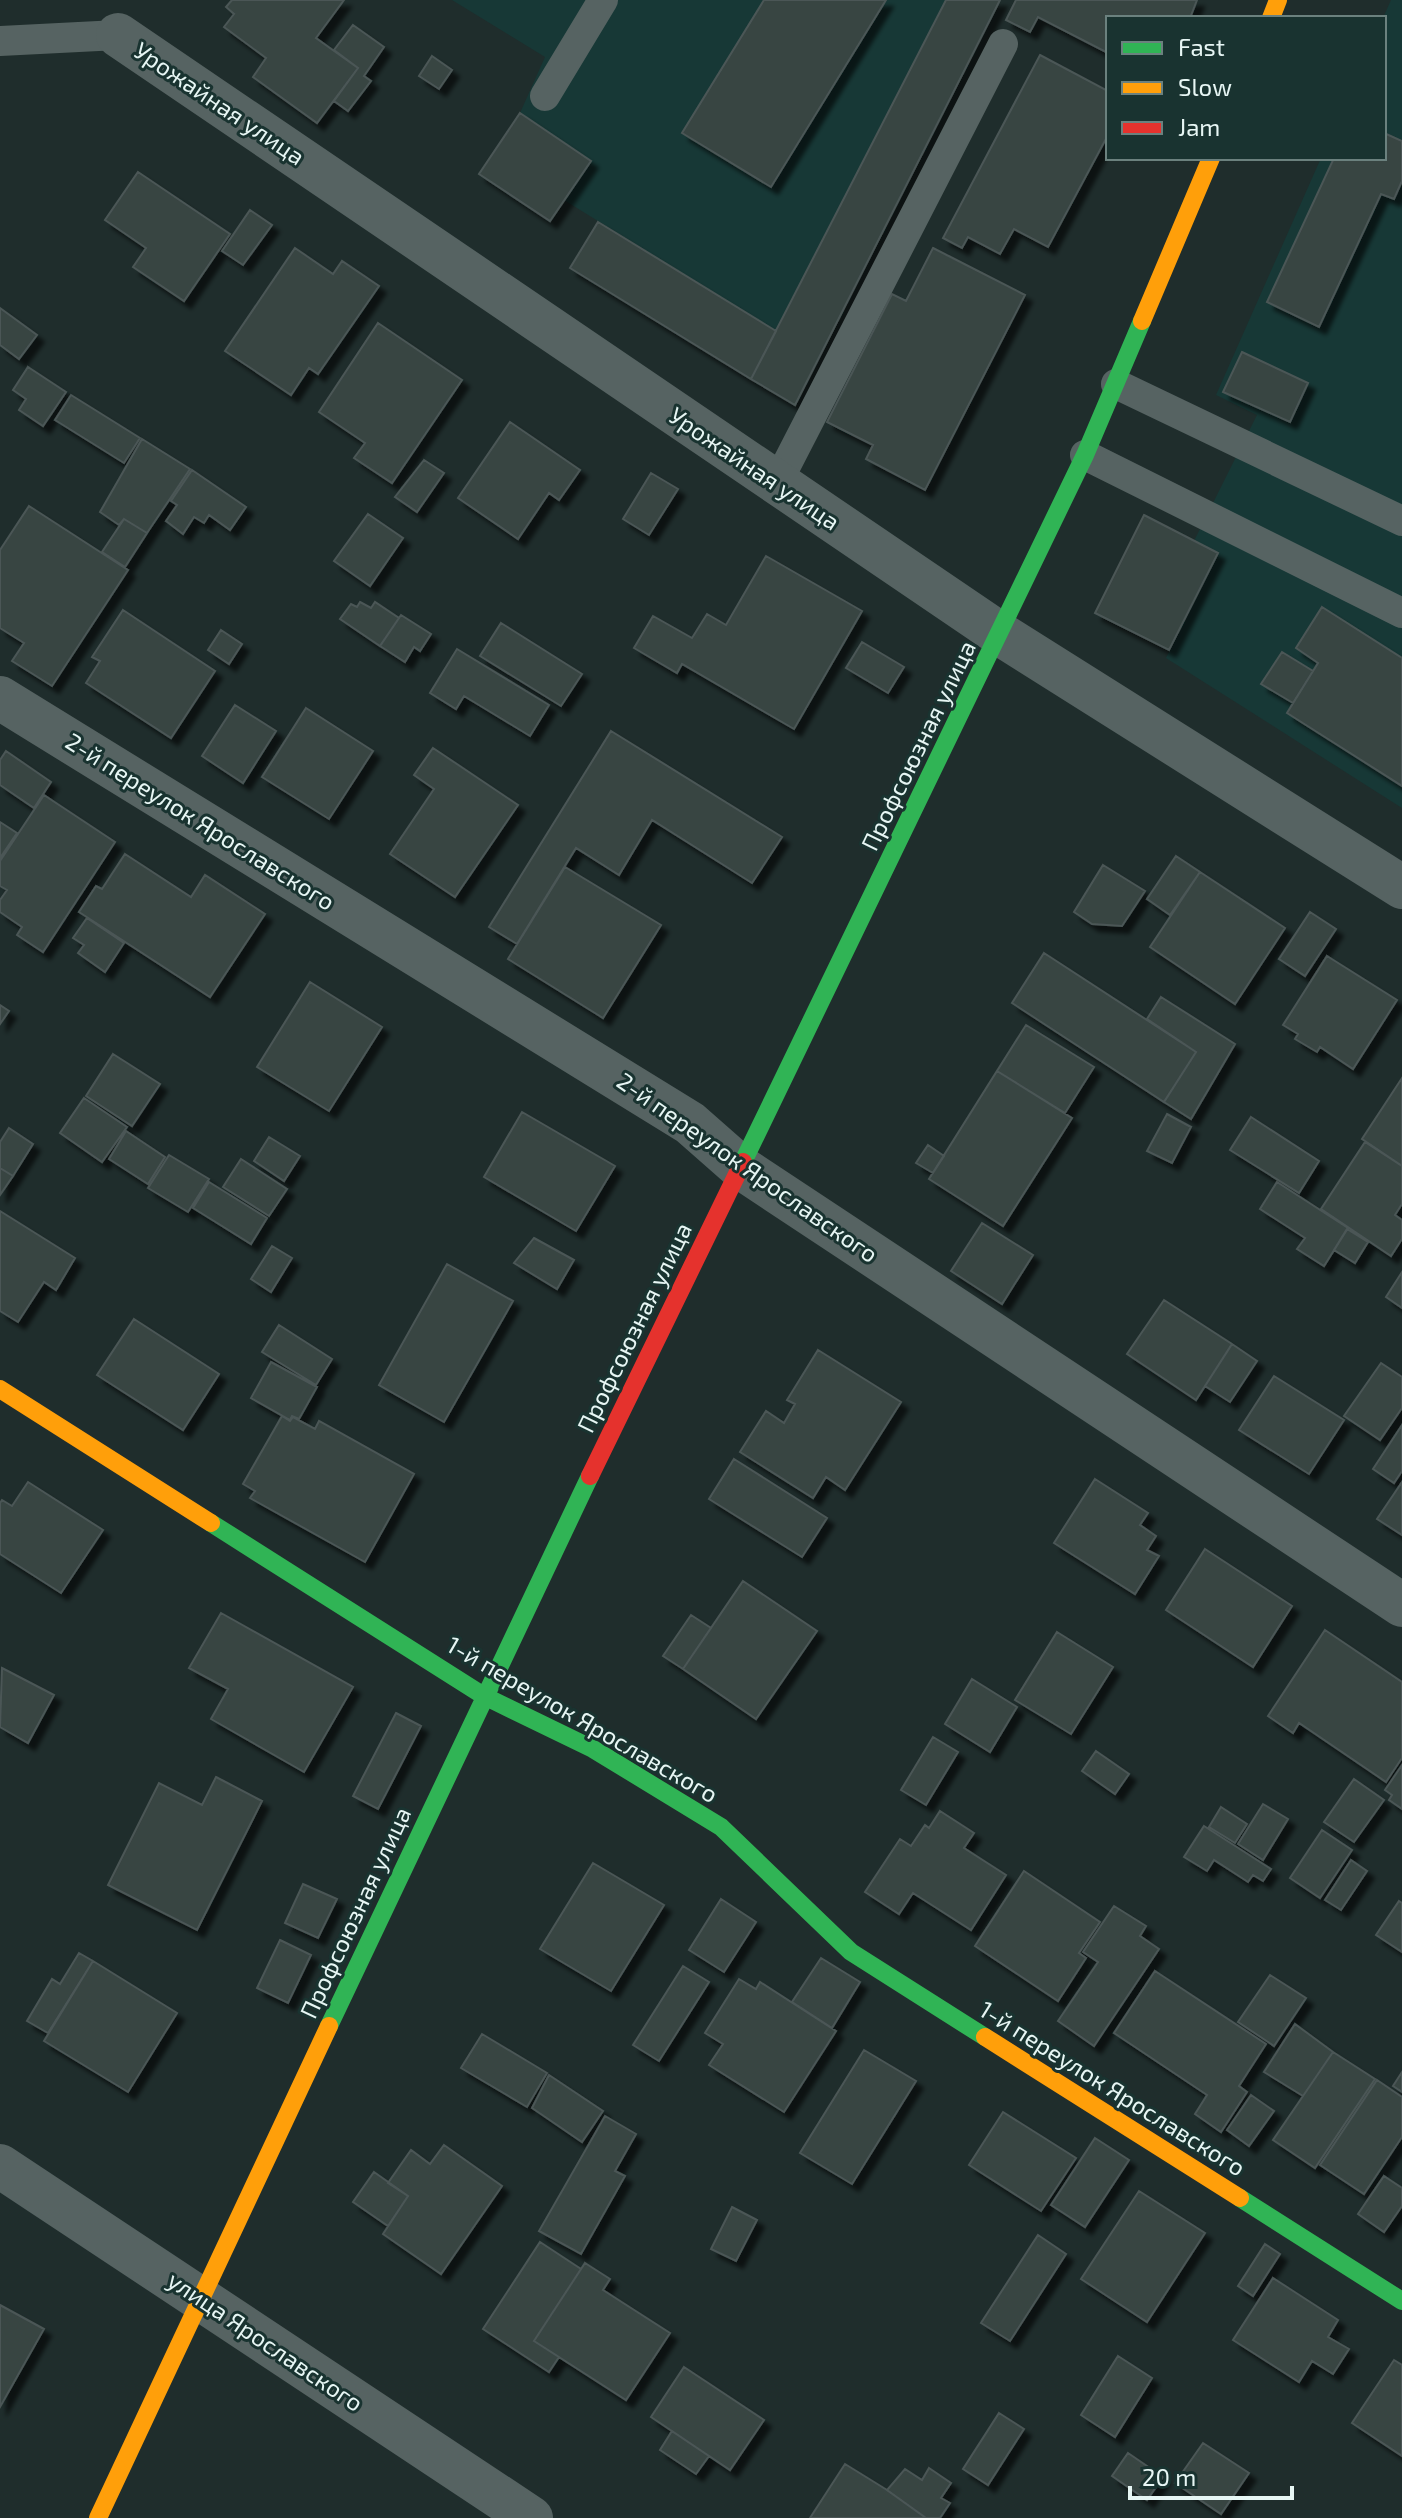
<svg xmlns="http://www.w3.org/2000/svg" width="1402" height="2518" font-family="'Exo 2',sans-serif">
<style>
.built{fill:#173836}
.building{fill:#384443;stroke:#4b5756;stroke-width:2;filter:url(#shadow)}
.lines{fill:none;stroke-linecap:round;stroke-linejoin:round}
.lane{stroke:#566362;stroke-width:30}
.street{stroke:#566362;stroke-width:44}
.fast{stroke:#30b455;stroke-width:18}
.slow{stroke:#ff9f0a;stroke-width:18}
.jam{stroke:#e5322d;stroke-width:18}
.labels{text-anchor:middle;stroke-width:6;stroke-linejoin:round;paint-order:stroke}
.street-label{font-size:24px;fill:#e7f6f4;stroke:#193330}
</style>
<defs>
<filter id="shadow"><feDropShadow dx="7" dy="7" stdDeviation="2" flood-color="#0009"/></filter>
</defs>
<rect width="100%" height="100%" fill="#1f2d2c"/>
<!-- built -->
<path class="built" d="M 452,0 L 946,0 L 776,331 L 564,200 L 590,161 L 520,113 L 545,57 Z
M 1391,0 L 1402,0 L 1402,808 L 1166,658 L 1218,553 L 1194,541 L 1257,415 L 1216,395 L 1321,158 L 1384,158 L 1383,18 Z"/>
<!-- building -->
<path class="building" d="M 232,0 L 344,0 L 316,38 L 358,68 L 317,123 L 253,77 L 266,58 L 224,27 L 234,14 L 226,7 Z
M 764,0 L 886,0 L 771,187 L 682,133 Z
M 946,0 L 1000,0 L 795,405 L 751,379 Z
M 1016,0 L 1015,0 L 1197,0 L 1190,18 L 1108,18 L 1108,53 L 1038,17 L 1030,32 L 1006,20 Z
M 353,25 L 384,47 L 364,76 L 371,81 L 348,111 L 334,101 L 358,68 L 334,50 Z
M 1040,55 L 1108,91 L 1108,135 L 1048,247 L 1014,229 L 1000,254 L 968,237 L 962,248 L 943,238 Z
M 432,56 L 452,70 L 439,89 L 419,76 Z
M 520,113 L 591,161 L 550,221 L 479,174 Z
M 1384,133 L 1402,141 L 1402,181 L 1394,199 L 1381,194 L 1319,327 L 1267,302 L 1334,158 L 1384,158 Z
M 138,172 L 230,234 L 184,301 L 133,267 L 146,248 L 105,220 Z
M 250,210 L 272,225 L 243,265 L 222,251 Z
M 598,222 L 776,331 L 751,379 L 570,268 Z
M 295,248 L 333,274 L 342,261 L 379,286 L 318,374 L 309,368 L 291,395 L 225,351 Z
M 933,248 L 1025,295 L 925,490 L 866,459 L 873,445 L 827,422 L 892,294 L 906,301 Z
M 0,308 L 37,335 L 19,359 L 0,345 Z
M 378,323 L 462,380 L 392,483 L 354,458 L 365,443 L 319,412 Z
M 1242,352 L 1308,383 L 1290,422 L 1223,392 Z
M 28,367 L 66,392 L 43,426 L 19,410 L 26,399 L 13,390 Z
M 71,395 L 140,438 L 124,463 L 55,420 Z
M 510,422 L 580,470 L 559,500 L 549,493 L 518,539 L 458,498 Z
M 142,439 L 190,469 L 147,533 L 124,519 L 119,525 L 100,512 Z
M 424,460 L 444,473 L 417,512 L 395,497 Z
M 192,470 L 246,507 L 230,530 L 209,515 L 204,523 L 194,517 L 183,534 L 166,521 L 177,505 L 171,501 Z
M 651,473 L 678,489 L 649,535 L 623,519 Z
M 29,506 L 128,570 L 52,686 L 12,661 L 24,643 L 0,628 L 0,550 Z
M 368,514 L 403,538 L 370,586 L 334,561 Z
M 1144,515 L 1218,553 L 1169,650 L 1095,613 Z
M 124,519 L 147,533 L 125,567 L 102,552 Z
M 766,556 L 862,611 L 794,729 L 682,664 L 677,673 L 634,648 L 653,616 L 692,638 L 707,614 L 726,625 Z
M 360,602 L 371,608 L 375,602 L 399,618 L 380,646 L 340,619 L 351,604 L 357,607 Z
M 1322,607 L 1402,658 L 1402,786 L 1287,713 L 1318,663 L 1296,648 Z
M 123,610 L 215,671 L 171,738 L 86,683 L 100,661 L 92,657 Z
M 401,615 L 431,634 L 420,651 L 414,647 L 405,662 L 380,646 Z
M 501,623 L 582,674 L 561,706 L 480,656 Z
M 221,630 L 242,644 L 229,664 L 208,650 Z
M 862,642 L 904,667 L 888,693 L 846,668 Z
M 457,649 L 549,705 L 530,736 L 464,696 L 456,709 L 430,693 Z
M 1282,652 L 1313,671 L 1293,703 L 1261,684 Z
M 235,705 L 276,731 L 243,783 L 202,756 Z
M 306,708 L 373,751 L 329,819 L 262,777 Z
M 611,731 L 782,837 L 752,883 L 652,820 L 619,875 L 576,848 L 517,944 L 489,927 Z
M 433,748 L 518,805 L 455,897 L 390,854 L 434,789 L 414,775 Z
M 6,751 L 51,782 L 34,808 L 0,785 L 0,760 Z
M 44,795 L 115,842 L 43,952 L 17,935 L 22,927 L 0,912 L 0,900 L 7,890 L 0,886 L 0,861 Z
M 0,822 L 17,833 L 0,858 Z
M 125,854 L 191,897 L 205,875 L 265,914 L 210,997 L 79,912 L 96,886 L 102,889 Z
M 1176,856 L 1200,872 L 1170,915 L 1147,899 Z
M 1103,865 L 1145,891 L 1122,926 L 1092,924 L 1074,912 Z
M 565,867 L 661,925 L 603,1018 L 508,959 Z
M 1200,872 L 1285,928 L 1235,1004 L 1150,947 Z
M 1310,912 L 1336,929 L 1305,976 L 1279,959 Z
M 87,918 L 124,943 L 105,972 L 78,953 L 84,945 L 73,938 Z
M 1044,953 L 1196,1052 L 1164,1102 L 1012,1003 Z
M 1327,956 L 1397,1000 L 1353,1069 L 1320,1047 L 1317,1052 L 1295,1039 L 1298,1034 L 1283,1025 Z
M 310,982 L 382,1027 L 329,1111 L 257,1067 Z
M 1161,997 L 1235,1044 L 1191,1119 L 1164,1102 L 1196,1052 L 1147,1019 Z
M 0,1005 L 9,1011 L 0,1024 Z
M 1026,1025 L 1094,1067 L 1065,1113 L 997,1071 Z
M 113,1054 L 160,1084 L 132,1126 L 86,1096 Z
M 997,1071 L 1072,1118 L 1003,1226 L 929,1179 Z
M 1402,1078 L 1402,1166 L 1362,1139 Z
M 84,1098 L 127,1127 L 102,1162 L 60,1133 Z
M 522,1112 L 615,1166 L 576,1231 L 484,1177 Z
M 1167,1114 L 1191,1127 L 1172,1163 L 1147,1151 Z
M 1251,1117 L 1319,1161 L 1299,1193 L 1230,1150 Z
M 9,1128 L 33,1144 L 13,1176 L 0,1168 L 0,1142 Z
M 126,1131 L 165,1157 L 148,1184 L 109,1159 Z
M 269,1137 L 300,1156 L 284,1181 L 254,1161 Z
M 1365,1142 L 1402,1166 L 1402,1204 L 1395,1215 L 1402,1220 L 1402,1239 L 1391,1256 L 1321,1209 Z
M 928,1145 L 944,1156 L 933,1173 L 916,1163 Z
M 169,1155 L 209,1179 L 188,1212 L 148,1188 Z
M 241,1159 L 287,1189 L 269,1216 L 223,1187 Z
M 0,1168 L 13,1176 L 0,1195 Z
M 209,1182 L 267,1218 L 251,1244 L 193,1208 Z
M 1277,1182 L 1348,1228 L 1324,1266 L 1297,1249 L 1305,1238 L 1260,1209 Z
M 0,1211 L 75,1258 L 56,1290 L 44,1282 L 18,1322 L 0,1311 Z
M 982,1223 L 1033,1255 L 1002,1304 L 951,1271 Z
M 1347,1229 L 1368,1242 L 1355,1263 L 1334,1250 Z
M 534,1238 L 574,1260 L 557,1289 L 514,1263 Z
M 272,1246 L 292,1258 L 271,1292 L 251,1279 Z
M 447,1264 L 513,1301 L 444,1422 L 379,1385 Z
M 1402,1272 L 1402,1308 L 1386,1297 Z
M 1164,1300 L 1232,1344 L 1196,1400 L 1127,1354 Z
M 134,1319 L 219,1374 L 183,1430 L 97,1375 Z
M 279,1325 L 332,1359 L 316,1385 L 262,1352 Z
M 1232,1344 L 1257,1361 L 1230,1402 L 1205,1386 Z
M 818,1350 L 901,1402 L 845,1490 L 826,1477 L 813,1498 L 740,1452 L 766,1411 L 784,1423 L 795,1404 L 787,1400 Z
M 271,1362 L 317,1387 L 299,1419 L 292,1416 L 290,1420 L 251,1398 Z
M 1381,1363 L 1402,1377 L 1402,1408 L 1380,1440 L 1344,1416 Z
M 1274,1376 L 1344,1420 L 1309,1474 L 1239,1430 Z
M 282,1416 L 290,1421 L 293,1417 L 315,1429 L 319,1421 L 414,1474 L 365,1562 L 250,1498 L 255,1491 L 243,1484 Z
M 1402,1425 L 1402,1471 L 1394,1483 L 1373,1469 Z
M 734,1459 L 827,1518 L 802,1557 L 709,1499 Z
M 1095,1479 L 1148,1513 L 1140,1525 L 1156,1536 L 1147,1550 L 1159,1556 L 1135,1594 L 1054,1543 Z
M 28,1482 L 103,1530 L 61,1593 L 0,1554 L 0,1503 L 2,1500 L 12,1506 Z
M 1402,1482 L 1402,1535 L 1377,1519 Z
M 1205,1549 L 1292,1606 L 1253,1667 L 1166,1610 Z
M 743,1581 L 817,1631 L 756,1719 L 683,1669 Z
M 221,1613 L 353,1687 L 304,1772 L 211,1719 L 228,1689 L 189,1668 Z
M 691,1615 L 711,1628 L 683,1669 L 663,1656 Z
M 1325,1630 L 1402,1682 L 1402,1758 L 1386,1782 L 1299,1723 L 1293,1733 L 1268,1716 Z
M 1057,1632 L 1113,1667 L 1071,1734 L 1015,1700 Z
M 2,1668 L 54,1695 L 28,1743 L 0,1727 Z
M 972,1679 L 1017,1707 L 990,1752 L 945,1724 Z
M 396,1713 L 421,1726 L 378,1809 L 353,1796 Z
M 933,1737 L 958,1752 L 926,1805 L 901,1790 Z
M 1096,1751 L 1129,1774 L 1115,1794 L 1082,1771 Z
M 1402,1765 L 1402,1809 L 1389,1800 L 1392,1795 L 1385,1790 Z
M 216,1777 L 262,1801 L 197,1930 L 108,1885 L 159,1783 L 202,1805 Z
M 1354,1779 L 1384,1800 L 1354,1842 L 1324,1822 Z
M 1263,1804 L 1288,1819 L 1263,1860 L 1238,1844 Z
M 1221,1807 L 1247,1824 L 1235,1843 L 1209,1827 Z
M 940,1811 L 974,1833 L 964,1848 L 1006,1875 L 971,1930 L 913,1893 L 899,1914 L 865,1892 L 900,1839 L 911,1846 L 925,1825 L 929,1828 Z
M 1204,1826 L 1271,1869 L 1263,1881 L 1253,1875 L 1248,1882 L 1214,1860 L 1207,1871 L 1184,1857 Z
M 1322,1830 L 1352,1850 L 1320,1898 L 1290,1878 Z
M 1351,1860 L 1367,1871 L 1341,1910 L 1325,1900 Z
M 593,1863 L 664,1905 L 611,1991 L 540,1949 Z
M 1024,1871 L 1100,1922 L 1079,1953 L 1086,1958 L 1058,2001 L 975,1946 Z
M 303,1884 L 337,1899 L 318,1938 L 285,1923 Z
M 721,1899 L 756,1922 L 724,1972 L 689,1950 Z
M 1399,1901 L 1402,1903 L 1402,1952 L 1376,1935 Z
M 1114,1906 L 1146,1926 L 1140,1936 L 1159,1949 L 1094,2046 L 1058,2021 L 1098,1962 L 1083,1952 Z
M 280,1940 L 311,1955 L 288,2003 L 257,1988 Z
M 79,1953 L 93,1961 L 48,2033 L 27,2021 L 52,1979 L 60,1984 Z
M 821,1958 L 860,1982 L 832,2028 L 792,2002 Z
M 93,1961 L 177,2013 L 128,2092 L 44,2041 Z
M 683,1966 L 709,1982 L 659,2061 L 633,2045 Z
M 1155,1971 L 1266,2044 L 1239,2086 L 1247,2092 L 1221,2132 L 1195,2114 L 1207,2095 L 1114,2033 Z
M 1270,1975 L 1306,1998 L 1274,2046 L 1238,2022 Z
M 739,1979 L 756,1989 L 760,1982 L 836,2031 L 784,2112 L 709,2065 L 723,2044 L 705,2033 Z
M 1295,2024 L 1333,2052 L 1303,2096 L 1264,2072 Z
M 482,2034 L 547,2073 L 527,2107 L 461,2068 Z
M 864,2050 L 916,2081 L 852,2184 L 800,2153 Z
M 1333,2052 L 1375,2079 L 1315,2168 L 1273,2140 Z
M 1402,2072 L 1402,2092 L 1393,2086 Z
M 549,2075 L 603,2111 L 582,2142 L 532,2108 Z
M 1377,2080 L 1402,2097 L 1402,2137 L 1364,2194 L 1320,2165 Z
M 1251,2095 L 1274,2111 L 1249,2146 L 1227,2130 Z
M 1003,2112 L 1076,2158 L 1041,2211 L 969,2165 Z
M 605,2116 L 636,2134 L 615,2171 L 625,2176 L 581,2254 L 539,2231 Z
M 1095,2138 L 1129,2160 L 1085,2227 L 1051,2205 Z
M 444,2145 L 502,2186 L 441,2274 L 383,2234 L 408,2196 L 388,2183 L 411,2150 L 430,2164 Z
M 374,2172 L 408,2196 L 388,2226 L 353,2202 Z
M 1384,2176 L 1402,2188 L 1402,2206 L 1384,2232 L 1358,2214 Z
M 1139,2191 L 1205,2233 L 1147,2322 L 1081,2279 Z
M 732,2207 L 757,2220 L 736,2261 L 711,2249 Z
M 1038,2235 L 1066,2254 L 1010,2341 L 981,2323 Z
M 540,2242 L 581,2269 L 534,2341 L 559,2357 L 549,2372 L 483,2329 Z
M 1265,2244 L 1280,2254 L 1253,2296 L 1238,2286 Z
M 585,2263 L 610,2279 L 603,2290 L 670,2333 L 626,2400 L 534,2341 Z
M 1273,2278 L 1338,2320 L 1328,2337 L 1349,2349 L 1333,2374 L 1312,2361 L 1299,2382 L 1233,2340 Z
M 0,2305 L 44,2329 L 0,2407 Z
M 1118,2356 L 1152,2378 L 1115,2437 L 1081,2415 Z
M 1394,2360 L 1402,2365 L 1402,2456 L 1352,2423 Z
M 684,2367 L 764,2420 L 730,2470 L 651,2417 Z
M 999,2413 L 1024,2429 L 988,2485 L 963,2469 Z
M 672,2431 L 709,2456 L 696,2474 L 660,2450 Z
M 1203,2443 L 1249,2473 L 1221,2514 L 1175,2483 Z
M 1128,2453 L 1163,2477 L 1147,2500 L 1112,2476 Z
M 845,2464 L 887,2490 L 926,2518 L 810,2518 Z
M 929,2468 L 951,2483 L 941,2498 L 950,2503 L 940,2518 L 926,2518 L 887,2490 L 905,2469 L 922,2480 Z"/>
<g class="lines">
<!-- lane -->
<path class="lane" d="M 0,41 L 118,35
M 545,96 L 603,0
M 1116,384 L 1402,521
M 1085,455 L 1402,613
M 776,485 L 1003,44"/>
<!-- street -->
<path class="street" d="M 118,35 L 1000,634 L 1402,887
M 0,698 L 690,1123 L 740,1167 L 1402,1605
M 0,2166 L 531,2518"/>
<!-- fast -->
<path class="fast" d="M 743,1162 L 1085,455 L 1142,321
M 211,1523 L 484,1696 L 593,1749 L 721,1827 L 851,1952 L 985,2037
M 329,2026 L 590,1476
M 1240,2198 L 1402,2301"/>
<!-- slow -->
<path class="slow" d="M 1271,18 L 1278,0
M 1142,321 L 1211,158
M 0,1389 L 211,1523
M 985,2037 L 1240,2198
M 98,2518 L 329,2026"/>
<!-- jam -->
<path class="jam" d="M 590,1476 L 743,1162"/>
</g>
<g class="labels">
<!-- street labels -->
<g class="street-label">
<text transform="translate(219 104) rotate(34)" y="8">Урожайная улица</text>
<text transform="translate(754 469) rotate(34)" y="8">Урожайная улица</text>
<text transform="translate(919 746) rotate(-64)" y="8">Профсоюзная улица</text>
<text transform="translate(200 822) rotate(32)" y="8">2-й переулок Ярославского</text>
<text transform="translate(747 1168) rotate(35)" y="8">2-й переулок Ярославского</text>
<text transform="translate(635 1328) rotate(-64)" y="8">Профсоюзная улица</text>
<text transform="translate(582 1720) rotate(30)" y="8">1-й переулок Ярославского</text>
<text transform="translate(356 1913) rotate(-65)" y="8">Профсоюзная улица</text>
<text transform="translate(1112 2089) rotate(32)" y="8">1-й переулок Ярославского</text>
<text transform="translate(265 2342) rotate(34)" y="8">улица Ярославского</text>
</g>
</g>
<!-- legend -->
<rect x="1106" y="16" width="280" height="144" fill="#193330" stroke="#6b817e" stroke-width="2"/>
<rect x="1122" y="42" width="40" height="12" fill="#30b455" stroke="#6b817e" stroke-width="2"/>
<text x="1178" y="56" font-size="24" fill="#e7f6f4">Fast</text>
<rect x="1122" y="82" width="40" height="12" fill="#ff9f0a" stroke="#6b817e" stroke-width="2"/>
<text x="1178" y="96" font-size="24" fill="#e7f6f4">Slow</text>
<rect x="1122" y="122" width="40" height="12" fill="#e5322d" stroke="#6b817e" stroke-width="2"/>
<text x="1178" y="136" font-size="24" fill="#e7f6f4">Jam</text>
<!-- scale -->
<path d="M1130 2486v12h162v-12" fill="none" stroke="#e7f6f4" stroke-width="4"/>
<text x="1142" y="2486" font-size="24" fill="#e7f6f4" stroke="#193330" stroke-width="6" paint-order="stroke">20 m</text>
</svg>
